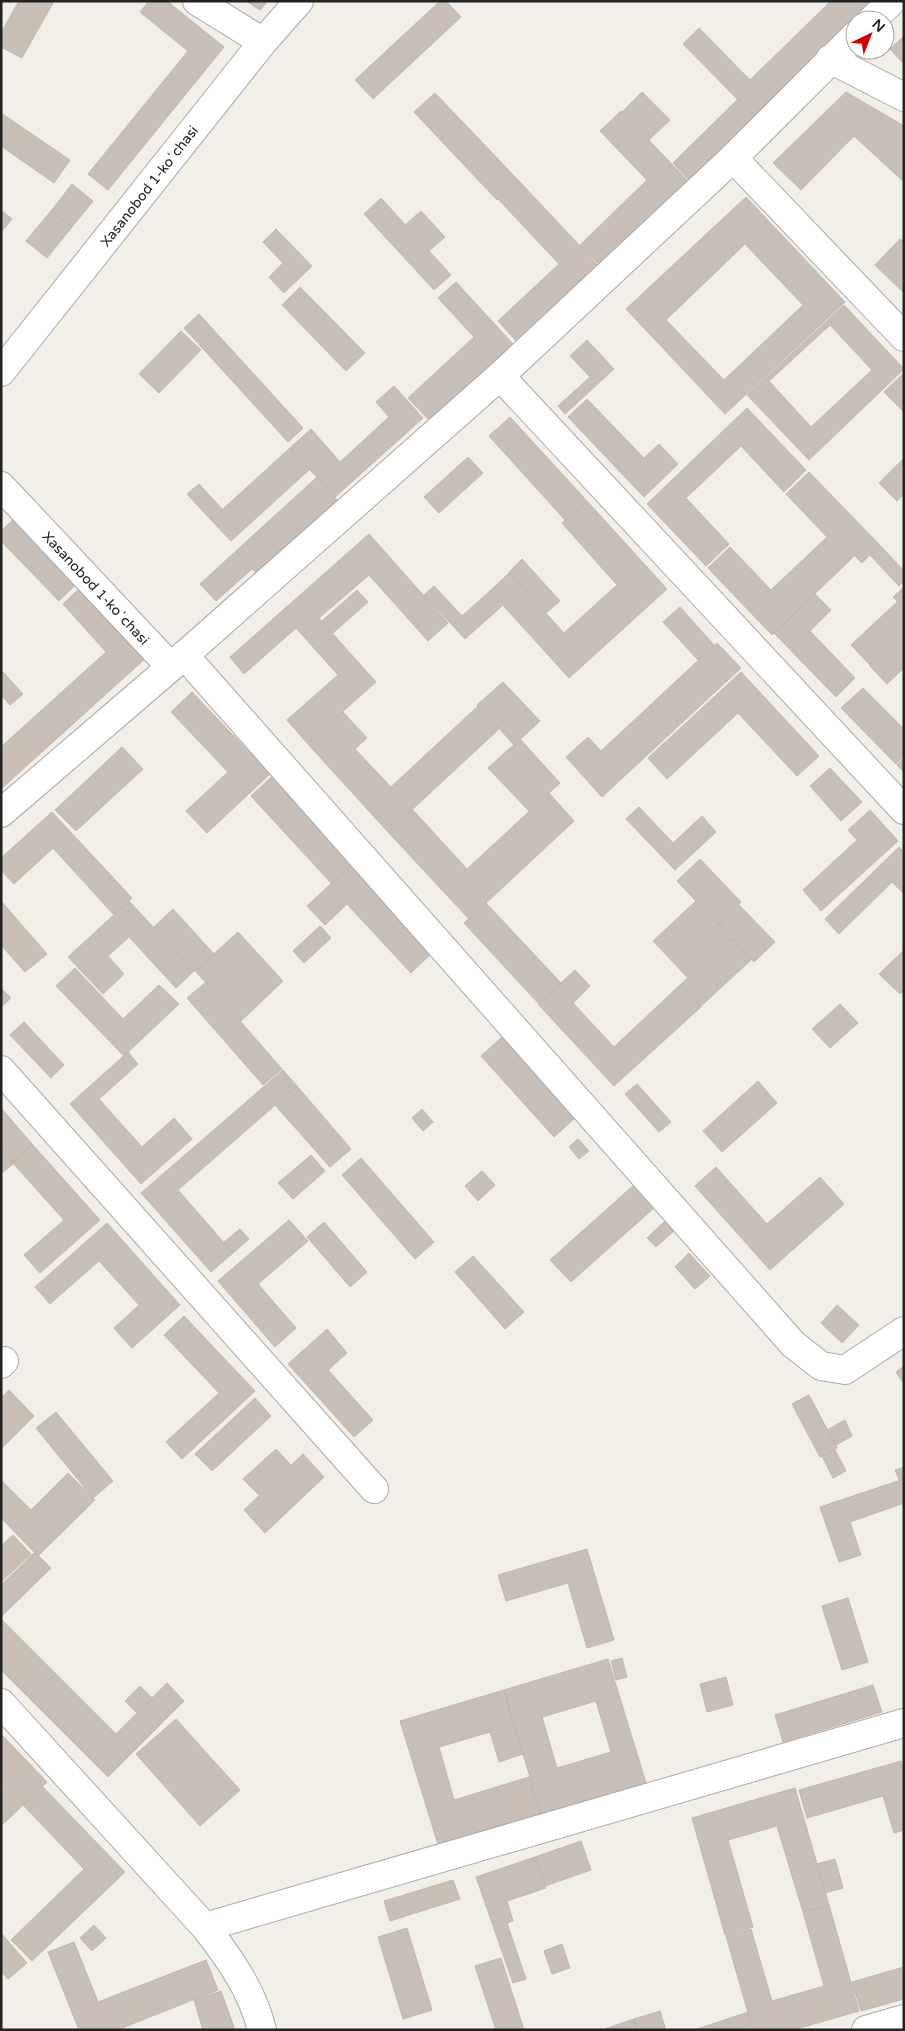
<svg xmlns="http://www.w3.org/2000/svg" width="905" height="2031" font-family="'Varela Round',sans-serif">
<style>
.building{fill:#c7bfb8;stroke:#c4b6ab;fill-rule:evenodd}
.lines{fill:none;stroke-linecap:round;stroke-linejoin:round}
.minor-casing{stroke:#a9a9a9;stroke-width:30}
.minor{stroke:#fff;stroke-width:28}
.labels{text-anchor:middle;stroke-width:5;stroke-linejoin:round;paint-order:stroke}
.street-label{font-size:14px;fill:#222;stroke:#fff}
</style>
<rect width="100%" height="100%" fill="#f2efe9"/>
<!-- building -->
<path class="building" d="M 19,1 L 54,1 L 22,58 L 1,47 L 1,33 Z
M 149,1 L 167,1 L 224,47 L 108,190 L 88,174 L 188,51 L 140,12 Z
M 246,1 L 268,1 L 260,10 Z
M 440,1 L 446,1 L 461,17 L 373,99 L 355,80 Z
M 831,1 L 869,2 L 754,116 L 683,44 L 699,28 L 750,80 Z
M 904,36 L 904,64 L 890,49 Z
M 642,92 L 670,120 L 649,140 L 622,112 Z
M 846,92 L 904,126 L 904,182 L 854,136 L 801,190 L 773,163 Z
M 435,93 L 518,180 L 497,200 L 414,112 Z
M 738,99 L 754,116 L 689,180 L 673,163 Z
M 621,111 L 687,180 L 600,265 L 580,245 L 647,180 L 600,131 Z
M 1,113 L 70,160 L 54,183 L 1,146 Z
M 518,180 L 598,265 L 517,342 L 498,321 L 559,264 L 498,199 Z
M 72,184 L 93,201 L 72,227 L 51,211 Z
M 746,197 L 845,302 L 725,414 L 626,309 ZM 745,244 L 803,305 L 724,380 L 666,320 Z
M 381,198 L 451,275 L 434,290 L 364,214 Z
M 1,210 L 12,219 L 1,232 Z
M 51,211 L 72,227 L 47,258 L 26,241 Z
M 421,211 L 445,237 L 429,251 L 405,225 Z
M 276,229 L 312,266 L 284,293 L 269,277 L 283,263 L 263,242 Z
M 900,239 L 904,242 L 904,293 L 875,265 Z
M 456,282 L 513,344 L 430,421 L 408,398 L 474,337 L 438,298 Z
M 300,287 L 365,353 L 346,371 L 282,305 Z
M 844,305 L 904,369 L 809,460 L 747,395 ZM 830,325 L 872,370 L 811,427 L 769,381 Z
M 199,314 L 303,428 L 288,442 L 184,328 Z
M 181,331 L 201,350 L 159,393 L 139,374 Z
M 587,340 L 614,369 L 565,414 L 558,406 L 590,377 L 570,356 Z
M 904,373 L 904,412 L 884,392 Z
M 394,386 L 423,418 L 335,497 L 290,448 L 311,429 L 340,462 L 389,417 L 376,402 Z
M 587,399 L 644,458 L 659,444 L 678,464 L 644,497 L 568,417 Z
M 747,408 L 806,470 L 784,492 L 741,446 L 686,498 L 729,544 L 706,566 L 647,504 Z
M 510,417 L 587,501 L 565,520 L 489,436 Z
M 290,448 L 310,469 L 231,541 L 211,520 Z
M 468,457 L 483,473 L 439,513 L 424,497 Z
M 904,458 L 904,494 L 897,501 L 879,483 Z
M 809,472 L 873,538 L 772,635 L 708,568 L 730,547 L 771,590 L 827,537 L 786,494 Z
M 317,477 L 338,501 L 257,574 L 236,551 Z
M 199,484 L 222,509 L 211,520 L 187,494 Z
M 587,501 L 667,589 L 569,678 L 490,591 L 509,573 L 564,633 L 617,585 L 562,523 Z
M 17,516 L 80,580 L 59,601 L 1,541 L 1,531 Z
M 369,534 L 448,623 L 428,641 L 369,575 L 319,618 L 299,596 Z
M 873,538 L 904,571 L 904,581 L 899,586 L 870,555 L 862,563 L 855,556 Z
M 236,551 L 252,569 L 216,601 L 200,584 Z
M 522,559 L 560,601 L 546,613 L 509,572 Z
M 82,586 L 147,657 L 1,789 L 1,747 L 106,652 L 63,604 Z
M 434,586 L 462,616 L 490,591 L 502,606 L 465,639 L 424,595 Z
M 904,587 L 904,608 L 893,597 Z
M 357,590 L 368,602 L 333,633 L 322,621 Z
M 815,594 L 831,610 L 810,631 L 855,678 L 836,697 L 774,633 Z
M 299,596 L 376,682 L 307,743 L 287,720 L 338,675 L 296,628 L 244,674 L 230,657 Z
M 897,602 L 904,608 L 904,631 L 869,664 L 851,645 Z
M 680,607 L 714,645 L 698,660 L 663,622 Z
M 904,632 L 904,668 L 887,684 L 869,665 Z
M 717,643 L 741,668 L 602,797 L 566,757 L 588,737 L 601,751 Z
M 3,672 L 23,694 L 10,705 L 1,695 L 1,675 Z
M 741,672 L 819,756 L 797,776 L 738,713 L 667,779 L 648,758 Z
M 503,682 L 523,703 L 498,727 L 477,705 Z
M 863,688 L 904,729 L 904,756 L 896,764 L 841,708 Z
M 192,692 L 270,774 L 207,833 L 186,811 L 228,772 L 171,712 Z
M 523,703 L 540,721 L 514,745 L 498,727 Z
M 478,706 L 499,729 L 388,832 L 307,743 L 343,712 L 367,738 L 355,749 L 391,787 Z
M 520,739 L 560,783 L 529,811 L 488,768 Z
M 122,747 L 143,769 L 76,831 L 55,810 Z
M 904,758 L 904,772 L 897,765 Z
M 830,768 L 862,802 L 841,821 L 810,786 Z
M 271,777 L 352,864 L 331,883 L 251,796 Z
M 549,793 L 574,821 L 469,919 L 388,832 L 412,809 L 467,869 Z
M 639,807 L 673,843 L 702,816 L 716,832 L 675,870 L 626,819 Z
M 870,810 L 898,841 L 821,911 L 803,890 L 857,840 L 848,830 Z
M 52,812 L 132,898 L 114,915 L 53,848 L 14,884 L 1,870 L 1,858 Z
M 899,847 L 904,852 L 904,894 L 892,882 L 839,934 L 825,919 Z
M 700,859 L 741,902 L 718,924 L 677,881 Z
M 352,864 L 433,952 L 411,973 L 347,904 L 325,925 L 307,906 Z
M 1,901 L 47,954 L 25,972 L 1,945 Z
M 129,901 L 194,971 L 176,988 L 129,937 L 108,956 L 124,974 L 103,994 L 68,957 Z
M 696,901 L 731,939 L 688,978 L 653,941 Z
M 486,903 L 561,983 L 539,1004 L 464,923 Z
M 739,905 L 775,942 L 754,962 L 718,924 Z
M 173,909 L 214,954 L 195,971 L 154,927 Z
M 320,926 L 331,938 L 304,963 L 293,951 Z
M 238,932 L 283,981 L 241,1021 L 195,971 Z
M 732,938 L 751,960 L 700,1007 L 680,985 Z
M 904,950 L 904,990 L 900,994 L 879,974 Z
M 75,968 L 123,1019 L 159,985 L 179,1004 L 124,1056 L 56,986 Z
M 575,970 L 590,986 L 573,1003 L 614,1047 L 680,985 L 701,1007 L 614,1086 L 538,1004 Z
M 206,982 L 282,1069 L 263,1085 L 187,998 Z
M 1,988 L 11,998 L 1,1007 Z
M 840,1004 L 858,1023 L 830,1048 L 812,1029 Z
M 24,1022 L 64,1065 L 51,1078 L 10,1035 Z
M 502,1037 L 575,1118 L 554,1137 L 481,1056 Z
M 128,1052 L 138,1064 L 99,1099 L 142,1147 L 174,1118 L 192,1139 L 141,1184 L 70,1104 Z
M 283,1070 L 297,1086 L 178,1190 L 233,1253 L 211,1272 L 141,1193 Z
M 758,1081 L 777,1103 L 722,1152 L 703,1131 Z
M 637,1084 L 671,1122 L 659,1132 L 625,1094 Z
M 297,1086 L 351,1149 L 330,1167 L 275,1105 Z
M 1,1108 L 32,1144 L 12,1162 L 1,1149 Z
M 422,1109 L 433,1122 L 423,1131 L 412,1118 Z
M 578,1139 L 589,1151 L 579,1159 L 569,1147 Z
M 32,1144 L 100,1220 L 40,1273 L 24,1255 L 64,1220 L 12,1162 Z
M 1,1149 L 14,1163 L 1,1174 Z
M 311,1155 L 325,1171 L 293,1199 L 278,1183 Z
M 361,1158 L 434,1242 L 415,1259 L 342,1175 Z
M 716,1167 L 767,1224 L 820,1177 L 844,1204 L 770,1270 L 695,1186 Z
M 482,1171 L 495,1185 L 478,1201 L 465,1186 Z
M 635,1184 L 655,1207 L 571,1282 L 550,1260 Z
M 289,1220 L 308,1241 L 258,1284 L 296,1328 L 275,1347 L 218,1281 Z
M 665,1221 L 674,1231 L 656,1247 L 647,1238 Z
M 324,1222 L 367,1272 L 350,1287 L 307,1237 Z
M 107,1223 L 180,1305 L 132,1348 L 114,1328 L 139,1305 L 99,1261 L 50,1304 L 35,1287 Z
M 240,1229 L 249,1239 L 233,1253 L 224,1242 Z
M 689,1253 L 710,1276 L 695,1289 L 675,1267 Z
M 473,1256 L 524,1312 L 505,1329 L 455,1272 Z
M 837,1305 L 859,1325 L 842,1343 L 821,1323 Z
M 184,1316 L 255,1391 L 182,1459 L 166,1442 L 219,1393 L 164,1335 Z
M 327,1329 L 347,1353 L 328,1370 L 373,1420 L 354,1437 L 288,1364 Z
M 904,1366 L 904,1384 L 896,1372 Z
M 9,1390 L 34,1416 L 1,1449 L 1,1398 Z
M 809,1395 L 837,1448 L 820,1457 L 792,1404 Z
M 255,1398 L 271,1416 L 212,1471 L 195,1454 Z
M 56,1412 L 113,1481 L 93,1498 L 36,1428 Z
M 845,1420 L 852,1436 L 836,1445 L 827,1430 Z
M 276,1449 L 291,1465 L 259,1495 L 243,1479 Z
M 835,1450 L 846,1471 L 833,1478 L 822,1456 Z
M 303,1454 L 324,1477 L 265,1533 L 244,1510 Z
M 904,1467 L 904,1479 L 899,1480 L 895,1470 Z
M 68,1473 L 95,1500 L 38,1556 L 1,1518 L 1,1480 L 31,1510 Z
M 904,1479 L 904,1503 L 850,1522 L 861,1555 L 839,1562 L 820,1507 Z
M 13,1535 L 31,1554 L 1,1582 L 1,1546 Z
M 587,1549 L 614,1640 L 587,1648 L 568,1583 L 506,1601 L 498,1575 Z
M 35,1552 L 51,1568 L 1,1617 L 1,1585 Z
M 848,1598 L 868,1662 L 842,1670 L 822,1606 Z
M 1,1619 L 56,1674 L 30,1699 L 1,1670 Z
M 622,1658 L 627,1677 L 616,1680 L 611,1661 Z
M 608,1659 L 646,1783 L 541,1814 L 504,1690 ZM 596,1701 L 611,1752 L 557,1768 L 542,1717 Z
M 56,1674 L 116,1734 L 167,1683 L 184,1701 L 108,1777 L 30,1699 Z
M 726,1677 L 733,1705 L 707,1712 L 700,1684 Z
M 873,1685 L 882,1712 L 783,1742 L 775,1715 Z
M 140,1686 L 152,1698 L 137,1713 L 125,1701 Z
M 504,1690 L 523,1754 L 499,1762 L 490,1732 L 439,1747 L 454,1800 L 529,1777 L 542,1820 L 440,1851 L 400,1721 Z
M 176,1719 L 240,1790 L 200,1826 L 136,1754 Z
M 1,1734 L 47,1782 L 1,1826 L 1,1790 L 4,1787 L 1,1784 Z
M 901,1761 L 904,1770 L 904,1830 L 894,1833 L 883,1796 L 807,1818 L 799,1790 Z
M 42,1786 L 125,1872 L 32,1961 L 11,1940 L 84,1869 L 23,1805 Z
M 795,1788 L 829,1905 L 803,1912 L 777,1826 L 728,1840 L 753,1927 L 725,1935 L 692,1818 Z
M 581,1841 L 591,1870 L 545,1886 L 535,1857 Z
M 535,1857 L 546,1888 L 507,1901 L 513,1921 L 507,1923 L 526,1979 L 513,1983 L 476,1877 Z
M 835,1859 L 843,1888 L 825,1893 L 817,1864 Z
M 453,1880 L 460,1899 L 390,1921 L 384,1901 Z
M 829,1905 L 859,2011 L 793,2030 L 753,2030 L 726,1936 L 751,1929 L 772,2001 L 824,1986 L 803,1912 Z
M 94,1925 L 106,1938 L 92,1951 L 80,1938 Z
M 407,1928 L 432,2010 L 403,2019 L 378,1937 Z
M 1,1933 L 27,1963 L 8,1979 L 1,1971 Z
M 74,1942 L 98,2002 L 206,1960 L 218,1990 L 117,2030 L 79,2030 L 48,1952 Z
M 562,1944 L 570,1968 L 552,1974 L 544,1951 Z
M 501,1958 L 524,2030 L 496,2030 L 475,1966 Z
M 904,1967 L 904,1999 L 861,2011 L 852,1982 Z
M 221,1991 L 235,2030 L 203,2030 L 194,2000 Z
M 660,2011 L 666,2030 L 638,2030 L 634,2019 Z
M 748,2012 L 753,2030 L 694,2030 Z
M 634,2019 L 638,2030 L 606,2030 L 605,2029 Z"/>
<g class="lines">
<defs>
<path id="minor" d="M 197,1 L 263,42
M 872,20 L 892,1
M 830,59 L 904,97
M 733,158 L 904,337
M 1,372 L 263,42 L 299,1
M 500,376 L 904,810
M 1,486 L 171,667
M 184,655 L 793,1344 L 821,1366 L 845,1370 L 904,1331
M 1,813 L 171,667 L 500,376 L 733,158 L 855,36
M 1,1070 L 374,1489
M 1,1364 L 4,1361
M 1,1703 L 205,1927 C 230,1959 252,1990 262,2030
M 205,1927 L 904,1723
M 866,2030 L 904,2019"/>
</defs>
<!-- minor casing -->
<use href="#minor" class="minor-casing"/>
<!-- minor -->
<use href="#minor" class="minor"/>
</g>
<g class="labels">
<!-- street labels -->
<g class="street-label">
<text transform="translate(149 186) rotate(-52)" y="5">Xasanobod 1-koʻchasi</text>
<text transform="translate(96 588) rotate(47)" y="5">Xasanobod 1-koʻchasi</text>
</g>
</g>
<!-- border -->
<rect width="905" height="2031" fill="none" stroke="#222222" stroke-width="5"/>
<!-- north arrow -->
<g transform="translate(870 35) rotate(43)"><circle r="24" fill="#ffffff" stroke="#a7a7a7"/>
<path d="M0-4L9 19L0 12L-9 19Z" fill="#d40000"/>
<text y="-8" font-size="14" font-weight="bold" text-anchor="middle" fill="#222222">N</text>
</g>
</svg>
